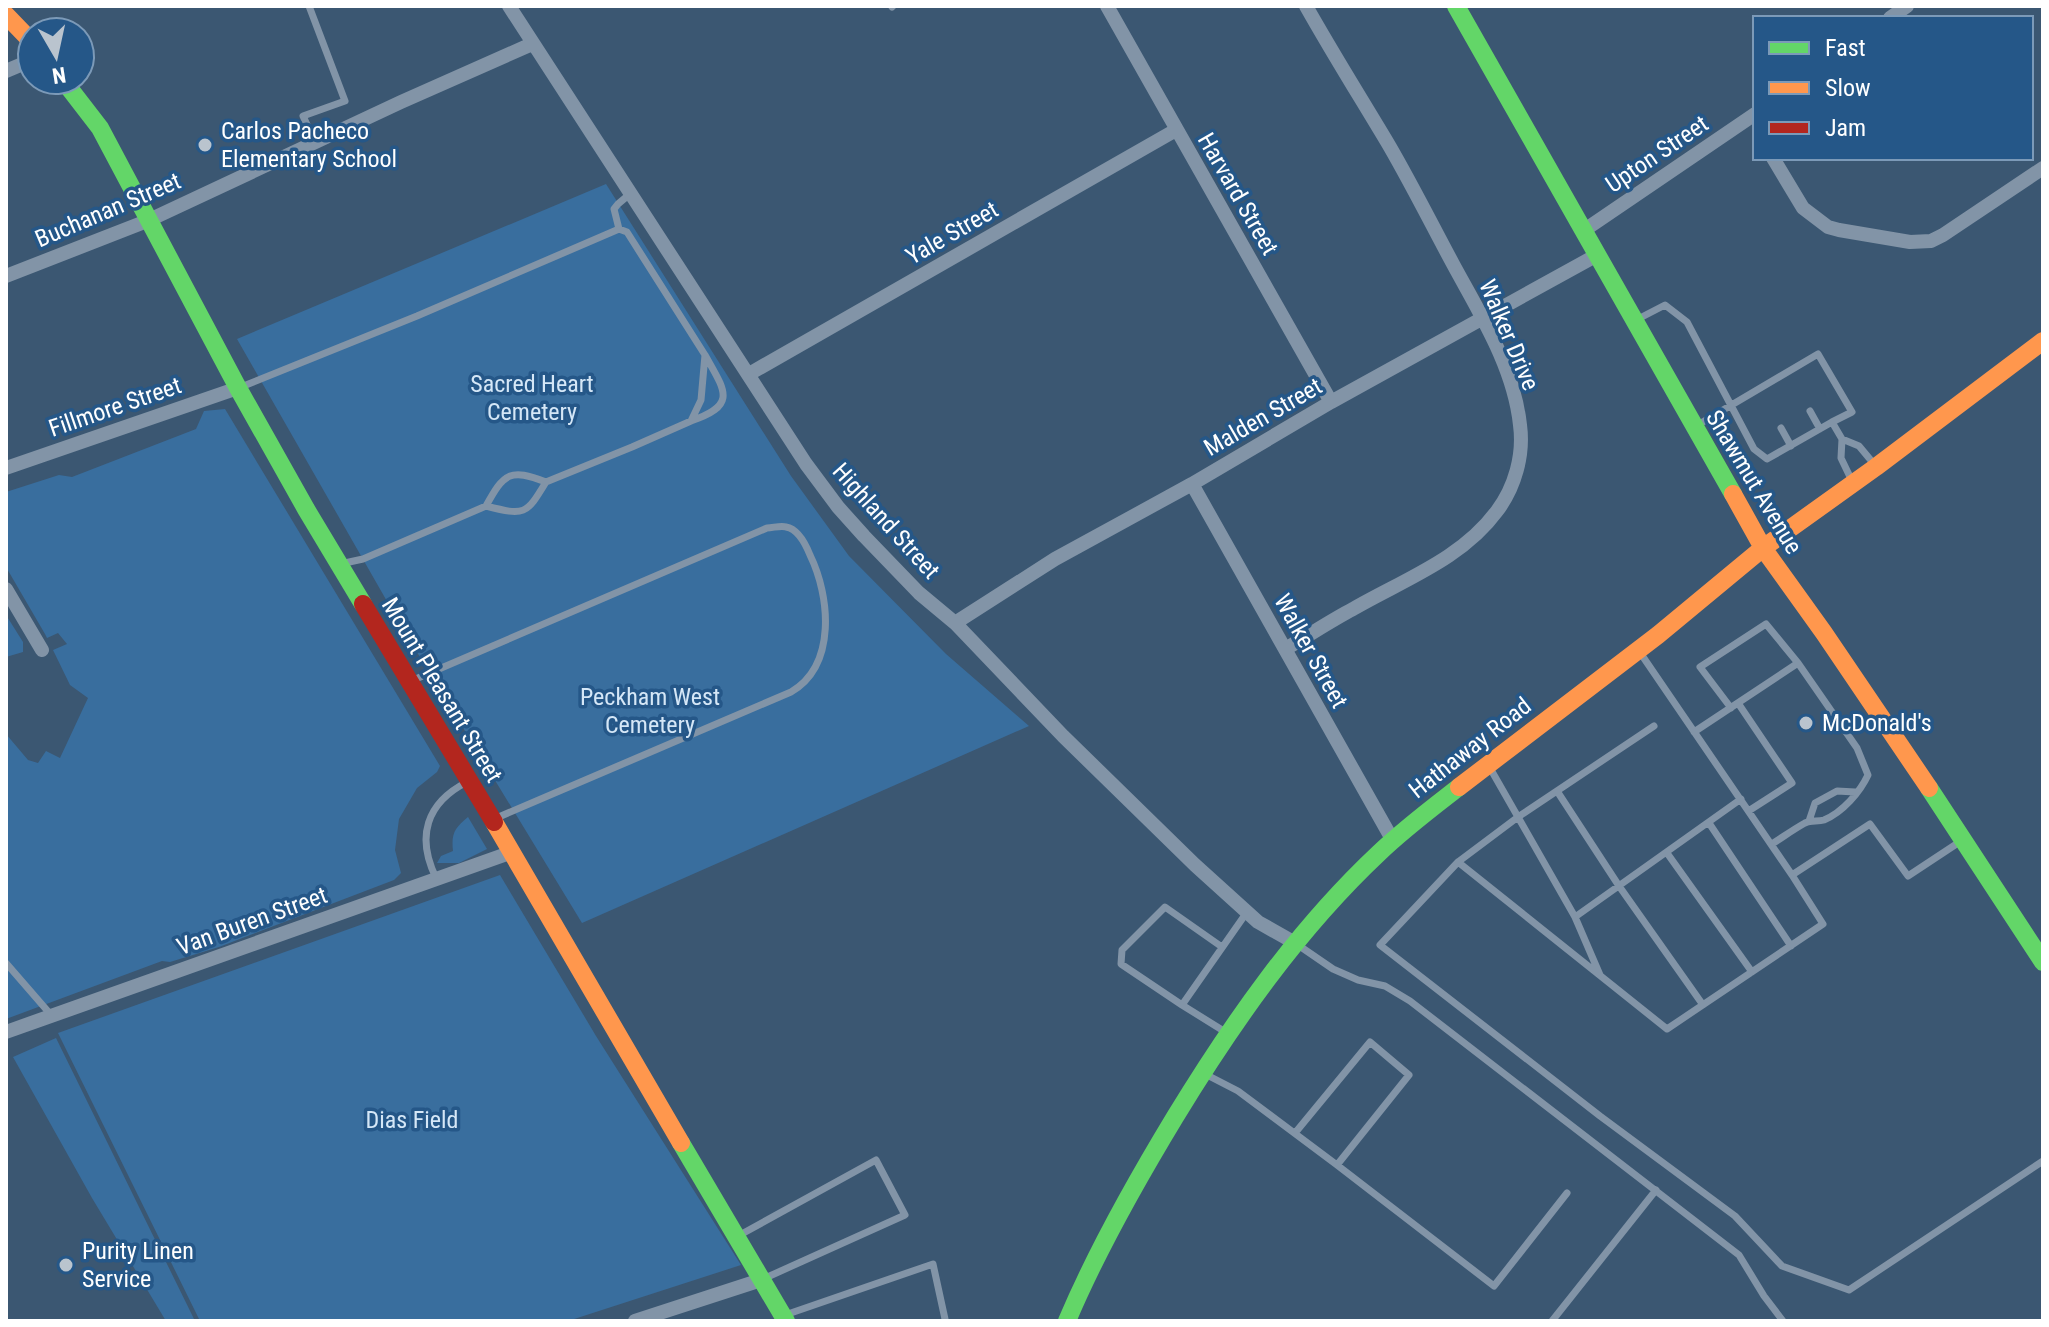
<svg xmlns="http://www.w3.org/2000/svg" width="2049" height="1327" font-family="'Roboto Condensed',sans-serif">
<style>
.green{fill:#396e9e}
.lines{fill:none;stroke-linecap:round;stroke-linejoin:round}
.lane{stroke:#8294a7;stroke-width:7}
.street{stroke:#8294a7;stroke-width:14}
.fast{stroke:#63d668;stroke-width:18}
.slow{stroke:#ff974d;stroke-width:18}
.jam{stroke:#b3261e;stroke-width:18}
.poi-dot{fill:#bac4ce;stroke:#255788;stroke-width:3}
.labels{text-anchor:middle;stroke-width:7;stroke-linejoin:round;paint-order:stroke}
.poi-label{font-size:24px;fill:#fff;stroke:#255788;text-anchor:start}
.street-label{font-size:24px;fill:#fff;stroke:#255788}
.park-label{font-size:24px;fill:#d5e7f7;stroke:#255788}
</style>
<rect width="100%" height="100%" fill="#3b5772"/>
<!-- green -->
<path class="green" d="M 606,184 L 791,476 L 849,556 L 946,654 L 1029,726 L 582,923 L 404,631 L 237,339 Z
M 225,409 L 440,766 L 437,772 L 417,788 L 399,819 L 395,850 L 401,873 L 394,880 L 219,947 L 170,962 L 162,961 L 6,1019 L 6,734 L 28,760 L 38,763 L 46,751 L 60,758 L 88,698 L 70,685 L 53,650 L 67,644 L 58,633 L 47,638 L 45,634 L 6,567 L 6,492 L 59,475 L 72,477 L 196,429 L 204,411 Z
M 6,615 L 23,642 L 23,652 L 6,657 Z
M 468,817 L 487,849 L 459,863 L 437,863 L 441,856 L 453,851 C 451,833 455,828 468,817 Z
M 500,875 L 596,1036 L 741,1265 L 568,1321 L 200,1321 L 58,1033 Z
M 56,1038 L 195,1321 L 166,1321 L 92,1198 L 13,1057 Z"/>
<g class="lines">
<!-- lane -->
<path class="lane" d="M 309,6 L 345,101 L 303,116 L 315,142
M 892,7 L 893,6
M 631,193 L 618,204 L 614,209 L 619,229 L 627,232 L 705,355 L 701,400 L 691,421 C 738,405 725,391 705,355
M 1636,320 L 1665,305 L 1687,322 L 1754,449 L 1767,459 L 1832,422 L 1842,439 L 1841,458 L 1852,481
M 241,387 L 417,316 L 619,229
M 1810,411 L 1820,429
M 1696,426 L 1818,354 L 1852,412 L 1832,422
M 1781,428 L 1791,446
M 1842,439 L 1859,446 L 1874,464
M 546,482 C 526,515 525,516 486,506 C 504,473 510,468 546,482 L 632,447 L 691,421
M 340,564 L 363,559 L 486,506
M 1639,651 L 1792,875 L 1870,824 L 1908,876 L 1961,841
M 411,681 L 767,528 C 773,528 781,525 786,527 C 798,529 806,545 810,555 C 830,596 837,665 791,692 L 494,819
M 1738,703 L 1792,783 L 1750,810
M 1694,732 L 1798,663 L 1766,624 L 1700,667 L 1731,708
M 1490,768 L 1518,817 L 1458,862 L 1667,1029 L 1823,924 L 1792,875
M 1557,791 L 1619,886 L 1703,1005
M 1809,821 L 1815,803 L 1837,791 L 1855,792
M 1709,823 L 1791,946
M 1772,844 C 1783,837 1794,829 1805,823 C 1811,820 1818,822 1824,820 C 1843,812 1860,792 1868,775 L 1857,748 L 1798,663
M 1667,853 L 1752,972
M 1458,862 L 1380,945 L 1600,1116 L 1735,1216 L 1782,1266 L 1849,1290 L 2043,1161
M 436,878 C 416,837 426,803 467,782
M 1575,917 L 1741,799
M 1298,945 L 1333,969 L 1358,980 L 1385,986 L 1410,1001 L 1739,1255 L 1764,1296 L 1783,1321
M 6,963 L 52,1016
M 1600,975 L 1575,917 L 1518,817 L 1654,726
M 1182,1005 L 1121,964 L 1122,950 L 1165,907 L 1222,947
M 1227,1033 L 1182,1005 L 1247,912
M 1205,1074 L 1238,1091 L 1337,1165 L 1409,1075 L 1370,1042 L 1295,1133
M 1337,1165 L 1494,1286 L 1567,1193
M 738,1236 L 876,1160 L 905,1215 L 763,1279
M 785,1315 L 933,1264 L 945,1319 L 944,1321
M 1552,1321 L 1656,1190"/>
<!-- street -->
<path class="street" d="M 509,6 L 806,464 L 838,507 L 864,536 L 919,593 L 955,623 L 1063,736 L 1195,865 L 1258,922 L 1297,944
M 1107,6 L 1331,402
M 1890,18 L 1907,6
M 6,71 L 32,60
M 1773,158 L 1803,208 L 1828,227 L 1839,230 L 1910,242 L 1931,241 L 1943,235 L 2043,168
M 1583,231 L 1755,114
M 6,276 L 147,221 L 401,102 L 532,44
M 749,374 L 1176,130
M 6,468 L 238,388
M 1192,484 L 1392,839
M 6,589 L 42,650
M 955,623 L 1055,559 L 1192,484 L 1331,402 L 1597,255
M 1285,649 C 1308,636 1330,621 1353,609 C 1403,580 1462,559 1497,511 C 1515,487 1524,455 1520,425 C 1514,367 1480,314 1453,264 C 1432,225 1412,185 1390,147 C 1362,100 1333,54 1306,6
M 6,1032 L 512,852
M 635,1321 L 761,1280"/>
<!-- fast -->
<path class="fast" d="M 1456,6 L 1733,494
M 63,80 L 100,128 L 238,388 L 306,509 L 363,604
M 1929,788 L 2043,962
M 681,1143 L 786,1321
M 1067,1321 C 1097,1250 1135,1183 1175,1117 C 1233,1022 1298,929 1379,853 C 1404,829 1432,808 1459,787"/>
<!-- slow -->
<path class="slow" d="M 6,15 L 32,42
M 1733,494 L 1763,548 L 1824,633 L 1929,788
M 1459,787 L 1658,635 L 1763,548 L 1876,467 L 2043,341
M 494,822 L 681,1143"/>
<!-- jam -->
<path class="jam" d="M 363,604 L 494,822"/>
</g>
<!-- markers -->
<g class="poi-dot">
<circle cx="205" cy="145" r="8"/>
<circle cx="1806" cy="723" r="8"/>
<circle cx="66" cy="1265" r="8"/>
</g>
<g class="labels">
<!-- poi labels -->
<g class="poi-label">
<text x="221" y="139">Carlos Pacheco<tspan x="221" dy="28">Elementary School</tspan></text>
<text x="1822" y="731">McDonald's</text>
<text x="82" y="1259">Purity Linen<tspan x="82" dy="28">Service</tspan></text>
</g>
<!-- street labels -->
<g class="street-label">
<text transform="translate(1657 154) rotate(-34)" y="8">Upton Street</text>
<text transform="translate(1238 194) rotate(60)" y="8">Harvard Street</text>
<text transform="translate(108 210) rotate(-23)" y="8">Buchanan Street</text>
<text transform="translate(952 233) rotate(-30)" y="8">Yale Street</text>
<text transform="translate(1509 335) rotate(67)" y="8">Walker Drive</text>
<text transform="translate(115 407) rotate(-19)" y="8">Fillmore Street</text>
<text transform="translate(1263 417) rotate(-30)" y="8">Malden Street</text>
<text transform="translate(1754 482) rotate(59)" y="8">Shawmut Avenue</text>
<text transform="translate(886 521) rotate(48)" y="8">Highland Street</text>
<text transform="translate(1311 651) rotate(61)" y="8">Walker Street</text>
<text transform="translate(442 690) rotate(59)" y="8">Mount Pleasant Street</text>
<text transform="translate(1470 748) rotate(-38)" y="8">Hathaway Road</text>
<text transform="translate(252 921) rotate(-20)" y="8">Van Buren Street</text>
</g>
<!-- park labels -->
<g class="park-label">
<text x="532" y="392">Sacred Heart<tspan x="532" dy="28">Cemetery</tspan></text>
<text x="650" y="705">Peckham West<tspan x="650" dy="28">Cemetery</tspan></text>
<text x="412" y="1128">Dias Field</text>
</g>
</g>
<!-- border -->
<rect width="2049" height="1327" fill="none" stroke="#ffffff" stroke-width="16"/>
<!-- legend -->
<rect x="1753" y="16" width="280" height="144" fill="#255788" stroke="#7c9ab8" stroke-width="2"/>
<rect x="1769" y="42" width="40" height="12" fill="#63d668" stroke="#7c9ab8" stroke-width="2"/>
<text x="1825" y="56" font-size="24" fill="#ffffff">Fast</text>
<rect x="1769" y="82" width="40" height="12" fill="#ff974d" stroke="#7c9ab8" stroke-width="2"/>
<text x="1825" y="96" font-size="24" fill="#ffffff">Slow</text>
<rect x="1769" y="122" width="40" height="12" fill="#b3261e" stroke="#7c9ab8" stroke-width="2"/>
<text x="1825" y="136" font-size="24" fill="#ffffff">Jam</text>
<!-- north arrow -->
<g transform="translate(56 56) rotate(171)"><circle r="38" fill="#255788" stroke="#7c9ab8" stroke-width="2"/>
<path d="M0-6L14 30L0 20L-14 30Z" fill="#bac4ce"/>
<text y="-12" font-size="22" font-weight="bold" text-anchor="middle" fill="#ffffff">N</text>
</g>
</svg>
